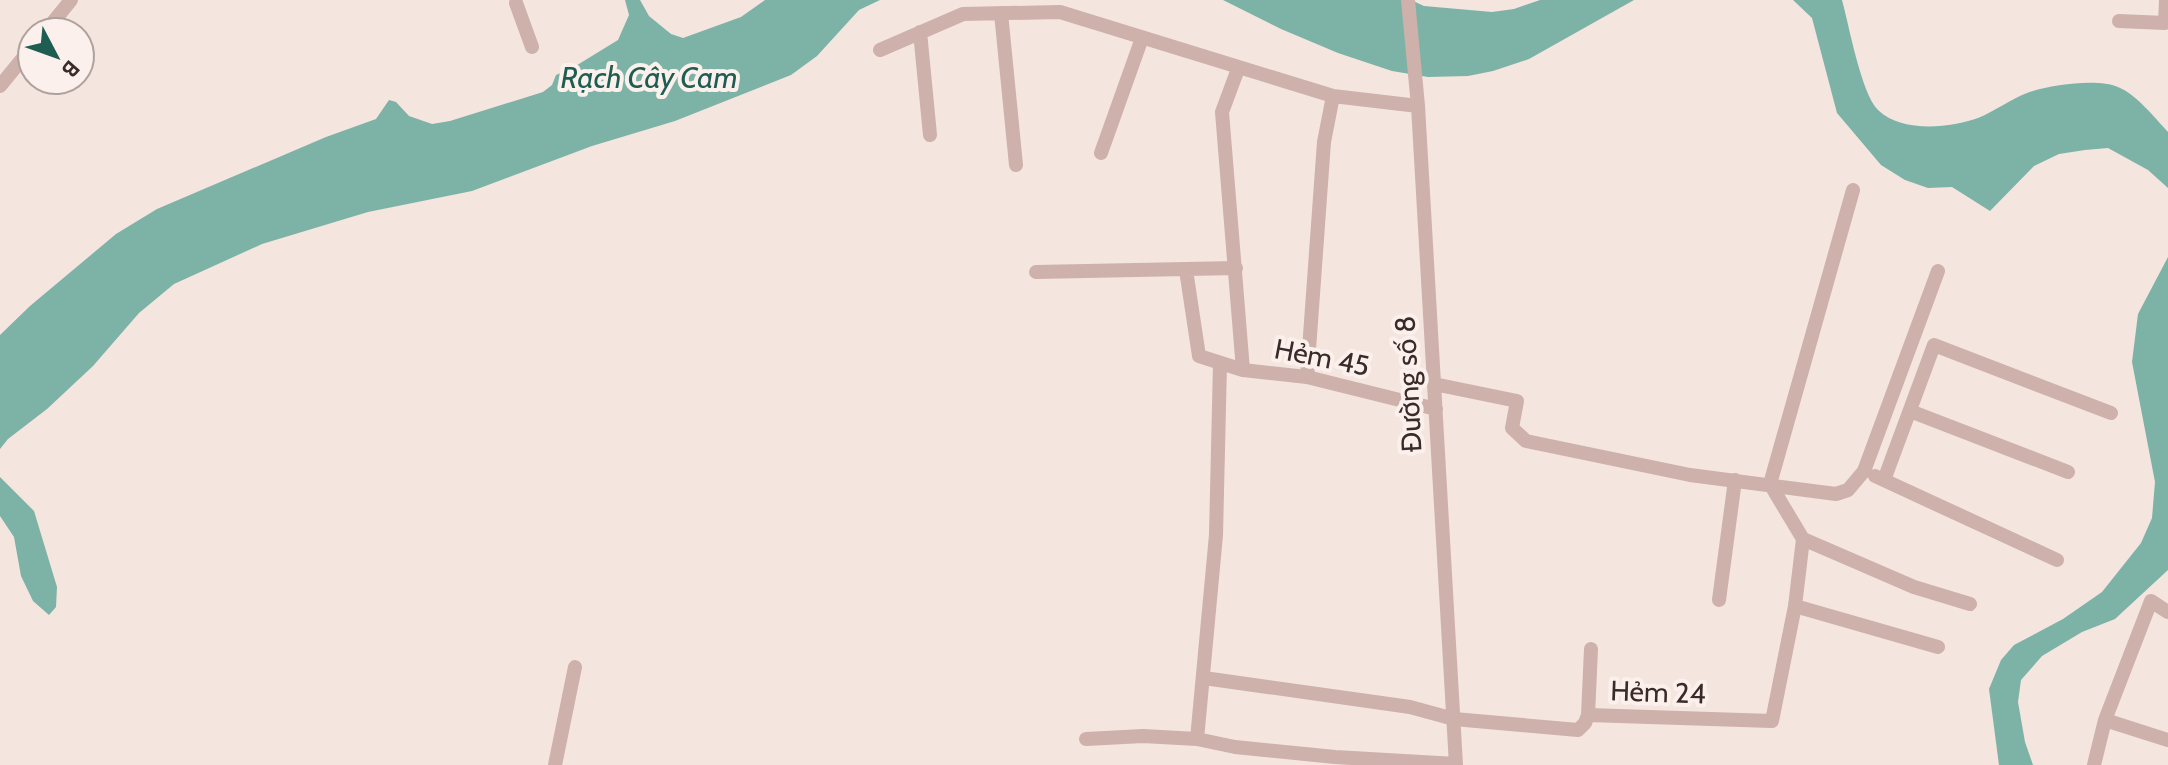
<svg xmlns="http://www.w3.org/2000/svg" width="2168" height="765" font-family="Cabin,sans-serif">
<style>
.water{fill:#7db2a7}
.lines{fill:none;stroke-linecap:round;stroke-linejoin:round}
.minor{stroke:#cdb1aa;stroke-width:14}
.labels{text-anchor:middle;stroke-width:8;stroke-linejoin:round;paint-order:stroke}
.street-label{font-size:28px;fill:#3a2b2a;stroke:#fbf0ec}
.water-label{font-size:30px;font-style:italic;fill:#1d5d52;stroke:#fbf0ec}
</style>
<rect width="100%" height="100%" fill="#f4e5df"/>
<!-- water -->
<path class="water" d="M 625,0 L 640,0 L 649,16 L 671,34 L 683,38 L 741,17 L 765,0 L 880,0 L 859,10 L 817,56 L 791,75 L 675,121 L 592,146 L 472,191 L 368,212 L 262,244 L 174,284 L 139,313 L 93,366 L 47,409 L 8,439 L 0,449 L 0,335 L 30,306 L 116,234 L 157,209 L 326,137 L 376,119 L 389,100 L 396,102 L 409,116 L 432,124 L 450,121 L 543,92 L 552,85 L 556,75 L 574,67 L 618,40 L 629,15 Z
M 1223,0 L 1411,0 L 1424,6 L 1492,12 L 1514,9 L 1540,0 L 1634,0 L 1529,59 L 1493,71 L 1468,76 L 1428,77 L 1392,71 L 1338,53 L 1281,29 Z
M 1793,0 L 1842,0 C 1849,25 1861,93 1878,110 C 1902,133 1950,128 1978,118 C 1995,111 2011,99 2027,93 C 2049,85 2097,78 2118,87 C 2137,95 2154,117 2168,132 L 2168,188 L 2148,170 L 2108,148 L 2085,150 L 2059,154 L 2034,166 L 1990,211 L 1952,187 L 1928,188 L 1905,180 L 1881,165 L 1837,113 L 1812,18 Z
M 2168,257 L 2168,570 L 2115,619 L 2082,632 L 2042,656 L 2021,680 L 2018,702 L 2025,742 L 2033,765 L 1999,765 L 1989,689 L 2001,660 L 2014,645 L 2063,619 L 2102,592 L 2141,543 L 2152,518 L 2155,482 L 2132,362 L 2138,314 Z
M 0,477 L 34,511 L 57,587 L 56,607 L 49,615 L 33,601 L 21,576 L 14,537 L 0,516 Z"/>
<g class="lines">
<!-- minor -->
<path class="minor" d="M 1408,0 L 1418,106 L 1456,765
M 516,3 L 532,47
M 1001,13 L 1016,165
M 2119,21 L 2165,23 L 2166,0
M 45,32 L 71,0
M 920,32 L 930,135
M 880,50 L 963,14 L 1060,12 L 1333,96 L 1418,106
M 1238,69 L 1222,112 L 1243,370
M 0,86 L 32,47
M 1101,153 L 1142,38
M 1186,270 L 1199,356 L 1243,370 L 1307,377 L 1436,409
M 1036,272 L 1236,268
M 1307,377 L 1324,142 L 1333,96
M 1434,384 L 1517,401 L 1512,428 L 1526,441 L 1690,475 L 1836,494 L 1848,490 L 1864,471 L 1938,271
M 1910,411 L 2068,472
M 1875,476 L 2057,560
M 1884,480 L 1934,345 L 2111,413
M 1803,539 L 1914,587 L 1970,604
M 1719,600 L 1735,480
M 1795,606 L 1938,647
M 1204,678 L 1410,707 L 1454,719 L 1578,730 L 1585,723 L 1588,715 L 1772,721 L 1795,606 L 1803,539 L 1770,484 L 1853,190
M 1588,715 L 1591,649
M 2105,720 L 2168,740
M 1086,739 L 1143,736 L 1197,739 L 1235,747 L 1335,757 L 1456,764
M 1197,739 L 1216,535 L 1220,363
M 555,765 L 575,667
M 2094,765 L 2105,720 L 2151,601 L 2168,612"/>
</g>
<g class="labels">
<!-- street labels -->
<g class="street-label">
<text transform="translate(1322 357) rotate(11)" y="10">Hẻm 45</text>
<text transform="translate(1408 384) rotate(-93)" y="10">Đường số 8</text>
<text transform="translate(1658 692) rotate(2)" y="10">Hẻm 24</text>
</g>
<!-- water labels -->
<g class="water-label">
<text x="649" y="88">Rạch Cây Cam</text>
</g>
</g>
<!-- north arrow -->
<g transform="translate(56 56) rotate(131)"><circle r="38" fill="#fbf0ec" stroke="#aea19e" stroke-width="2"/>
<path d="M0-6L14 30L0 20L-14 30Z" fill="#1d5d52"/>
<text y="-12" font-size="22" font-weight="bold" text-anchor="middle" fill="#3a2b2a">B</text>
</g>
</svg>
